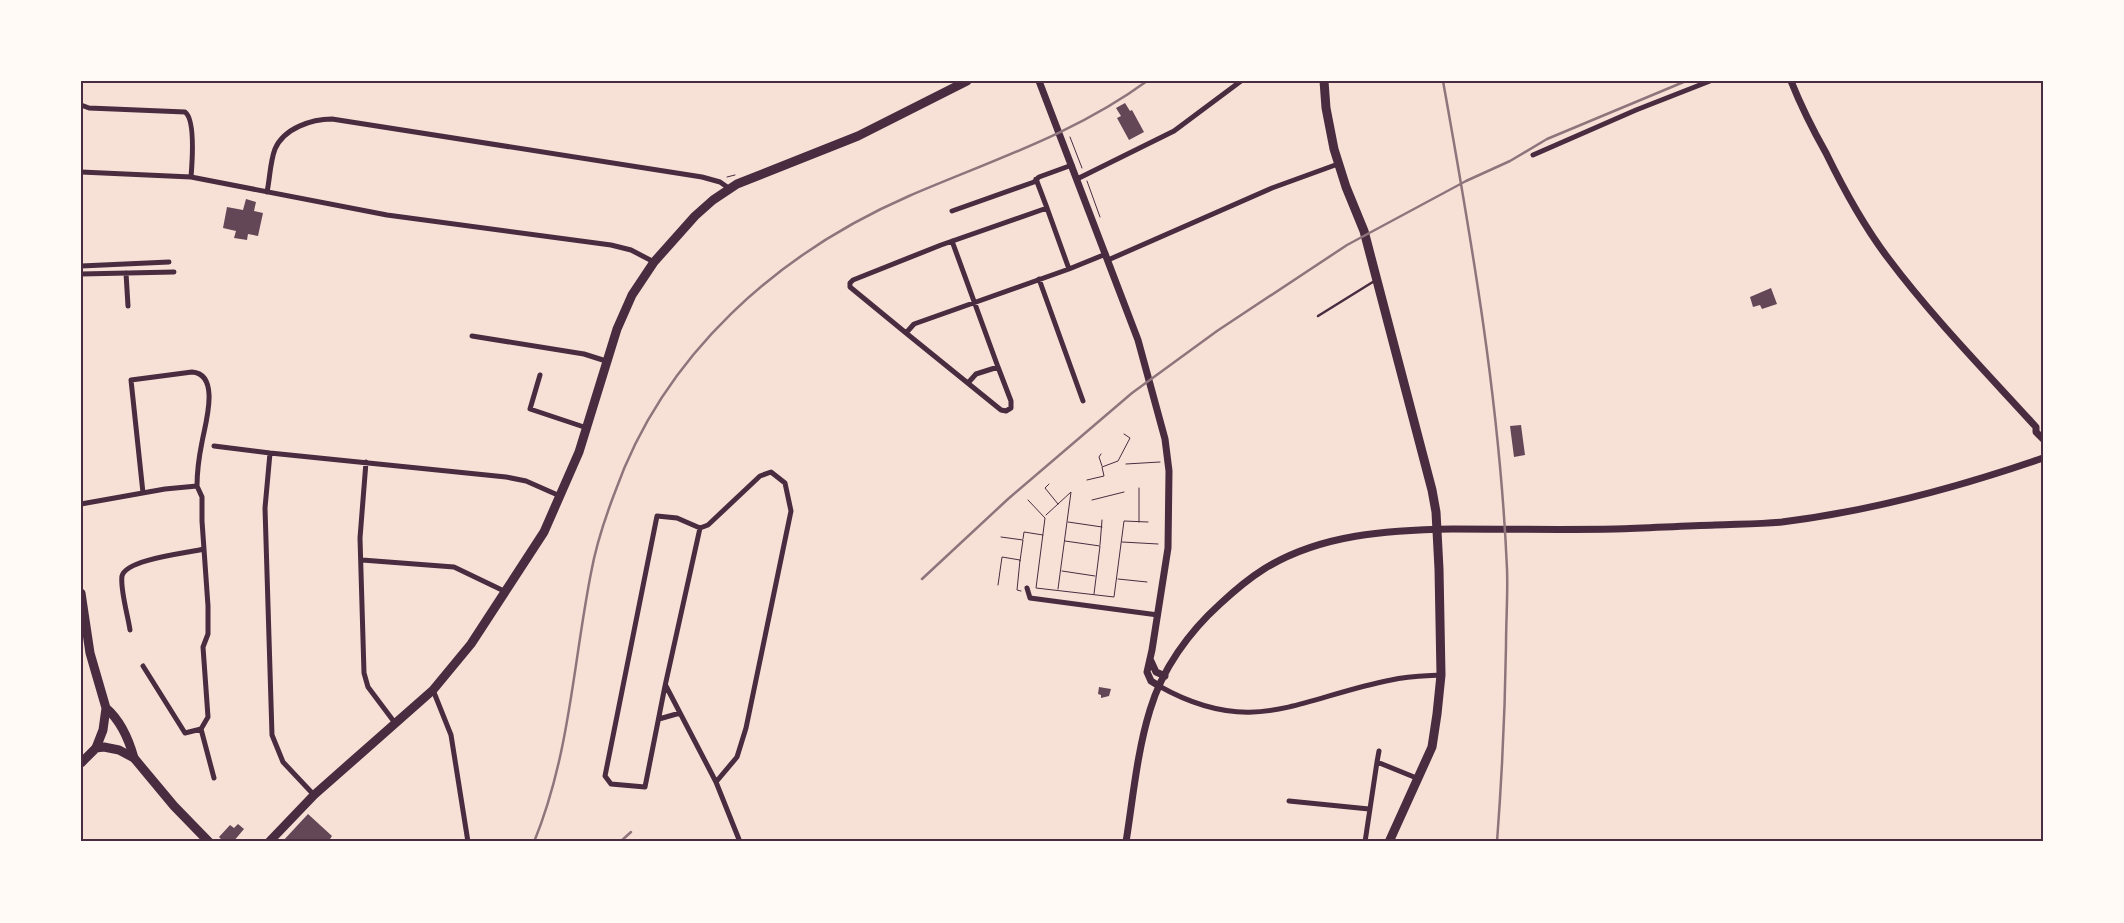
<svg xmlns="http://www.w3.org/2000/svg" width="2124" height="923" font-family="Mulish,sans-serif">
<style>
.building{fill:#644757}
.lines{fill:none;stroke-linecap:round;stroke-linejoin:round}
.path{stroke:#4a2c40;stroke-width:1}
.service{stroke:#4a2c40;stroke-width:2.5}
.minor{stroke:#4a2c40;stroke-width:5}
.tertiary{stroke:#4a2c40;stroke-width:7}
.primary{stroke:#4a2c40;stroke-width:9}
.trunk{stroke:#4a2c40;stroke-width:9}
.rail{stroke:#8f747c;stroke-width:2.5}
.neatline{fill:none;stroke:#4a2c40;stroke-width:2}
</style>
<rect width="100%" height="100%" fill="#f7e1d7"/>
<!-- building -->
<path class="building" d="M 1125,103 L 1130,111 L 1132,110 L 1144,132 L 1129,140 L 1117,118 L 1121,116 L 1116,108 Z
M 246,199 L 256,202 L 254,211 L 263,213 L 258,236 L 248,234 L 247,240 L 234,238 L 236,231 L 223,228 L 227,207 L 243,210 Z
M 1771,288 L 1777,304 L 1762,309 L 1760,305 L 1753,307 L 1750,297 Z
M 1521,425 L 1525,455 L 1514,457 L 1510,426 Z
M 1099,687 L 1111,689 L 1109,696 L 1101,698 L 1101,695 L 1098,694 Z
M 308,814 L 332,836 L 328,842 L 282,842 Z
M 238,824 L 244,829 L 233,842 L 224,842 L 219,837 L 230,825 L 234,828 Z"/>
<g class="lines">
<!-- path -->
<path class="path" d="M 1070,137 L 1082,168
M 727,177 L 735,175
M 1087,181 L 1100,217
M 1101,454 L 1099,457 L 1102,466
M 1126,464 L 1160,462
M 1087,480 L 1104,476 L 1102,467 L 1118,461 L 1130,438 L 1124,434
M 1049,484 L 1045,488 L 1058,504
M 1139,488 L 1139,522
M 1028,500 L 1045,518 L 1036,588 L 1114,597 L 1124,521 L 1148,522
M 1092,500 L 1124,492
M 1046,515 L 1071,492 L 1058,589
M 1068,522 L 1102,527
M 1001,537 L 1023,540 L 1020,561
M 1023,539 L 1024,532 L 1043,535
M 1065,541 L 1100,546 L 1094,594
M 1122,542 L 1158,544
M 1100,545 L 1102,520
M 1062,571 L 1095,576
M 1118,579 L 1147,582
M 998,585 L 1002,557 L 1020,560 L 1017,590 L 1021,591"/>
<!-- service -->
<path class="service" d="M 1318,316 L 1376,280"/>
<!-- minor -->
<path class="minor" d="M 81,105 L 89,108 L 185,112 C 196,120 192,164 191,177
M 1533,155 L 1636,110 L 1710,81
M 81,172 L 191,177 L 387,215 L 611,245 L 631,250 L 654,262
M 1036,179 L 1047,208 L 941,245 L 853,280 L 850,283 L 850,287 L 906,333 L 914,324 L 1069,269 L 1047,208
M 1077,179 L 1174,131 L 1241,81
M 267,192 C 270,178 270,162 275,149 C 284,128 312,119 332,119 L 702,177 L 720,182 L 730,189
M 952,211 L 1034,182 L 1039,177 L 1072,165
M 952,241 L 998,367
M 1108,260 L 1272,188 L 1338,164
M 81,266 L 169,262
M 1069,269 L 1106,254
M 126,273 L 128,306
M 81,274 L 174,272
M 1039,279 L 1083,401
M 906,333 L 1001,410 L 1006,411 L 1011,408 L 1011,401 L 998,367 L 976,374 L 968,383
M 472,336 L 584,354 L 606,361
M 540,375 L 530,409 L 587,428
M 214,446 L 270,453 L 506,477 L 526,481 L 560,496
M 270,453 L 265,508 L 272,735 L 283,762 L 314,795
M 366,462 L 360,538 L 364,673 L 368,687 L 395,723
M 143,493 L 131,380 L 192,372 C 221,374 205,425 202,442 C 199,457 197,471 197,486
M 81,504 L 165,489 L 197,486 L 202,497 L 202,521 L 208,606 L 208,634 L 203,647 L 208,717 L 201,729
M 657,516 L 677,518 L 700,528 L 665,686 L 645,787 L 611,784 L 605,776 Z
M 362,560 L 454,567 L 504,591
M 1027,588 L 1030,598 L 1158,615
M 130,630 C 128,616 120,589 122,576 C 126,559 188,553 204,549
M 143,666 L 185,733 L 201,729
M 666,686 L 716,782 L 737,757 L 746,728 L 791,511 L 785,483 L 771,472 L 760,476 L 708,525 L 700,528
M 1159,686 C 1253,739 1299,698 1391,680 C 1408,676 1424,676 1441,675
M 433,690 L 451,735 L 468,842
M 659,719 L 680,713
M 201,729 L 214,778
M 1377,762 L 1379,751
M 716,782 L 740,842
M 1289,801 L 1369,809
M 1365,842 L 1377,762 L 1419,779"/>
<!-- tertiary -->
<path class="tertiary" d="M 1039,81 L 1138,340 L 1165,439 L 1169,471 L 1168,548 L 1152,650 L 1147,672 L 1151,681 L 1159,686
M 1791,81 C 1801,106 1813,130 1826,153 C 1844,190 1863,225 1888,258 C 1933,318 1986,372 2036,427 L 2036,432 L 2043,439
M 1150,659 L 1156,672 L 1165,676
M 1126,842 C 1133,798 1137,752 1150,710 C 1162,669 1189,632 1220,604 C 1234,591 1248,579 1264,569 C 1320,534 1389,530 1453,529 C 1507,529 1561,530 1615,529 C 1648,528 1682,526 1715,525 C 1738,524 1760,524 1782,522 C 1871,511 1959,487 2043,458"/>
<!-- primary -->
<path class="primary" d="M 1324,81 L 1326,108 L 1334,149 L 1346,187 L 1364,231 L 1432,490 L 1436,512 L 1439,569 L 1441,675 L 1437,714 L 1432,747 L 1389,842
M 81,593 L 90,653 L 106,708 L 103,730 L 96,748
M 106,708 C 120,720 129,740 134,758
M 269,842 L 314,795 L 433,690 L 471,644 L 544,532 L 579,452 L 617,329 L 632,295 L 654,262 L 695,216 L 713,200 L 737,184 L 858,136 L 967,81"/>
<!-- trunk -->
<path class="trunk" d="M 81,763 L 96,748 L 104,747 L 119,750 L 134,758 L 174,806 L 209,842"/>
<!-- rail -->
<path class="rail" d="M 1443,81 C 1472,243 1500,405 1507,569 C 1508,594 1506,620 1506,646 C 1505,711 1502,776 1497,842
M 922,579 L 1008,499 L 1132,393 L 1217,331 L 1347,245 L 1466,181 L 1510,161 L 1547,139 L 1686,81
M 534,842 C 570,754 573,664 591,573 C 596,545 605,518 615,492 C 664,354 778,253 909,196 C 990,161 1075,134 1147,81
M 620,842 L 631,832"/>
</g>
<!-- border -->
<rect width="2124" height="923" fill="none" stroke="#fffaf5" stroke-width="165"/>
<rect x="82" y="82" width="1960" height="758" class="neatline"/>
</svg>
